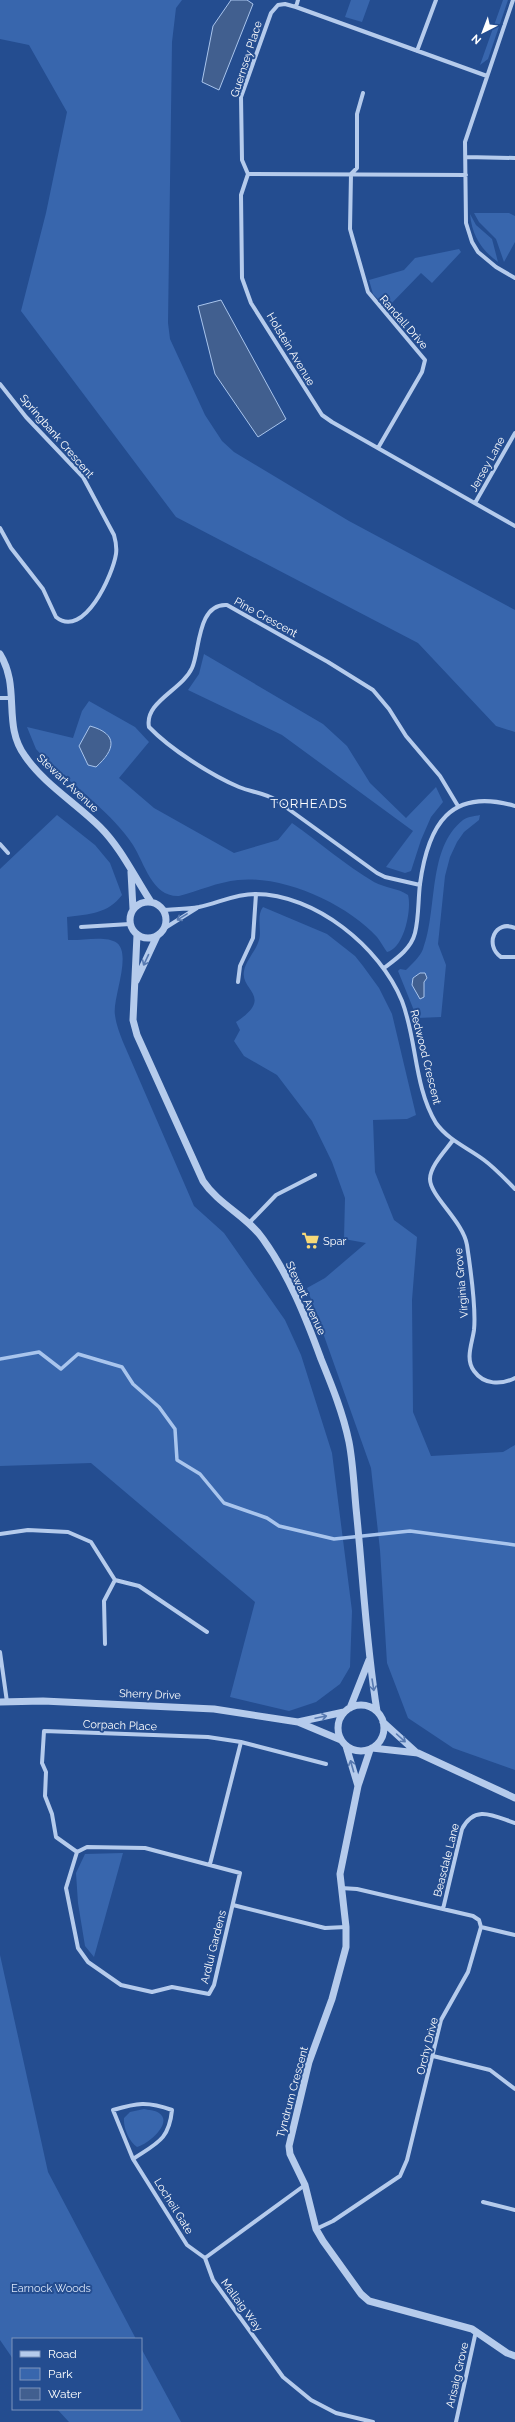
<svg xmlns="http://www.w3.org/2000/svg" width="515" height="2422" font-family="Raleway,sans-serif">
<style>
.green{fill:#3866ad}
.water{fill:#415f8f;stroke:#a9c5ed}
.lines{fill:none;stroke-linecap:round;stroke-linejoin:round}
.stream{stroke:#a9c5ed;stroke-width:3.5}
.minor{stroke:#b5cbec;stroke-width:4}
.tertiary{stroke:#b5cbec;stroke-width:7}
.oneway{stroke:#5779b0}
.labels{text-anchor:middle;stroke-width:4;stroke-linejoin:round;paint-order:stroke}
.street-label{font-size:11px;fill:#fff;stroke:#244d90}
.poi-label{font-size:11px;fill:#fff;stroke:#244d90;text-anchor:start}
.park-label{font-size:11px;fill:#dae6f9;stroke:#244d90}
.quarter-label{font-size:13px;letter-spacing:1px;fill:#fff;stroke:#244d90}
</style>
<rect width="100%" height="100%" fill="#244d90"/>
<!-- green -->
<path class="green" d="M 0,0 L 182,0 L 176,8 L 172,42 L 168,323 L 170,339 L 205,415 L 222,441 L 234,452 L 349,521 L 515,610 L 515,732 L 496,726 L 418,643 L 176,517 L 21,311 L 46,213 L 67,112 L 29,45 L 0,39 Z
M 351,0 L 370,0 L 362,22 L 345,17 Z
M 503,0 L 508,0 L 488,59 L 480,65 Z
M 474,213 L 509,213 L 515,216 L 515,242 L 504,262 L 496,239 L 479,222 Z
M 470,214 L 476,225 L 492,239 L 498,262 C 481,250 472,235 470,214 Z
M 459,249 L 461,252 L 432,283 L 421,273 L 387,308 L 373,294 L 369,280 L 404,270 L 415,258 Z
M 204,654 L 323,724 L 347,746 L 370,783 L 406,818 L 436,787 L 443,802 L 431,817 L 421,840 L 411,871 L 405,873 L 386,867 L 413,831 L 282,735 L 188,690 L 199,674 Z
M 89,701 L 135,727 L 149,742 L 119,778 L 154,808 L 234,853 L 278,840 L 292,823 C 319,842 345,865 374,882 C 385,888 398,888 408,895 C 412,909 404,949 387,952 C 384,948 381,942 377,937 C 347,904 283,875 238,880 C 218,882 198,891 179,896 C 152,897 145,864 133,845 C 113,814 73,785 46,760 L 36,749 L 27,727 L 73,738 L 82,711 Z
M 57,815 L 95,845 L 110,863 L 122,895 C 108,914 89,914 67,917 L 68,940 C 81,941 106,935 117,943 C 132,955 112,999 115,1015 C 116,1024 120,1034 123,1042 L 194,1206 L 224,1233 L 285,1320 L 301,1355 L 332,1453 L 352,1611 L 350,1667 L 340,1684 L 316,1702 L 289,1711 L 230,1697 L 255,1602 L 91,1463 L 0,1466 L 0,869 Z
M 480,815 L 479,820 L 464,832 L 457,842 L 450,857 L 445,876 L 438,944 L 446,965 L 441,1017 L 417,1018 L 398,971 L 400,969 L 406,970 C 412,964 420,957 423,949 C 438,910 427,848 463,820 C 467,817 475,816 480,815 Z
M 263,907 L 327,934 L 355,956 L 363,966 L 379,988 L 392,1014 L 416,1115 L 407,1119 L 373,1120 L 375,1172 L 394,1220 L 417,1237 L 412,1300 L 413,1412 L 431,1456 L 503,1452 L 515,1445 L 515,1770 L 453,1748 L 408,1718 L 387,1663 L 380,1550 L 371,1468 L 307,1288 L 325,1278 L 366,1243 L 344,1239 L 345,1198 L 332,1162 L 312,1121 L 277,1075 L 244,1056 L 234,1041 L 240,1030 L 236,1022 C 275,996 240,991 244,971 C 246,960 256,951 259,940 C 262,930 256,916 263,907 Z
M 123,1853 L 94,1957 L 85,1946 L 78,1903 L 76,1873 L 85,1854 Z
M 0,1955 L 48,2172 L 136,2339 L 13,2339 L 13,2359 L 0,2340 Z
M 144,2109 C 148,2110 155,2110 159,2113 C 174,2123 147,2145 137,2147 C 129,2142 123,2127 124,2118 L 130,2112 Z
M 141,2348 L 181,2422 L 69,2422 L 57,2409 L 141,2409 Z"/>
<!-- water -->
<path class="water" d="M 231,0 L 247,0 L 253,4 L 219,90 L 202,82 L 213,26 Z
M 221,300 L 286,419 L 258,437 L 215,374 L 198,306 Z
M 90,726 C 119,734 115,750 96,767 L 88,765 L 79,746 Z
M 420,973 L 425,973 L 427,978 L 424,982 L 424,997 L 420,999 L 412,985 L 413,978 Z"/>
<g class="lines">
<!-- stream -->
<path class="stream" d="M 0,1359 L 39,1352 L 61,1369 L 78,1354 L 122,1367 L 133,1384 L 159,1407 L 175,1429 L 177,1460 L 200,1474 L 224,1503 L 267,1518 L 279,1526 L 334,1539 L 410,1531 L 515,1545"/>
<!-- minor -->
<path class="minor" d="M 513,0 L 465,142 L 466,223 L 472,242 L 478,252 L 496,267 L 515,278
M 296,7 L 298,0
M 417,51 L 436,0
M 363,93 L 357,114 L 357,168 L 351,174 L 350,229 L 368,292 L 425,360 L 422,372 L 378,448
M 466,157 L 515,158
M 248,174 L 242,160 L 241,97 L 271,13 L 278,5 L 285,4 L 296,7 L 487,76
M 466,175 L 248,174 L 241,195 L 242,278 L 251,303 L 322,415 L 332,422 L 515,526
M 0,384 L 26,417 L 83,477 L 114,535 C 116,542 117,547 116,554 C 113,574 84,640 56,617 L 43,589 L 11,548 L 0,528
M 475,503 L 515,433
M 0,698 L 11,698
M 0,844 L 8,853
M 420,885 L 385,877 L 377,873 L 276,800 C 265,793 251,792 239,787 C 211,775 170,749 149,727 C 144,702 182,690 192,668 C 200,651 197,603 227,605 L 328,662 L 373,690 L 389,709 L 406,736 L 440,776 L 458,806
M 163,910 C 175,909 188,909 199,907 C 218,903 235,894 255,894 C 315,894 380,947 402,1001 C 417,1040 414,1087 436,1123 C 448,1140 468,1148 484,1160 C 495,1168 505,1179 515,1189
M 81,927 L 130,924
M 165,928 L 197,908
M 515,928 C 495,919 484,945 501,957 L 515,957
M 384,968 C 396,959 411,949 415,933 C 419,917 418,900 420,884 C 428,825 450,787 515,806
M 238,982 L 240,966 L 253,938 L 256,894
M 453,1140 C 446,1150 430,1166 430,1179 C 430,1196 463,1221 467,1245 C 470,1265 476,1311 474,1330 C 472,1344 465,1359 474,1371 C 484,1385 501,1385 515,1378
M 249,1223 L 276,1195 L 315,1175
M 0,1534 L 28,1530 L 68,1532 L 91,1542 L 115,1580 L 139,1586 L 207,1632
M 105,1644 L 104,1601 L 115,1580
M 0,1652 L 7,1702
M 87,1847 L 145,1848 L 240,1873 L 214,1985 L 209,1994 L 172,1987 L 152,1992 L 121,1985 L 88,1962 L 78,1948 L 66,1888 L 77,1852 Z
M 77,1852 L 56,1837 L 52,1814 L 45,1796 L 46,1772 L 42,1763 L 44,1731 L 208,1737 L 241,1742 L 326,1764
M 210,1864 L 241,1742
M 233,1905 L 325,1928 L 346,1927
M 443,1909 L 462,1829 C 475,1804 494,1816 515,1823
M 481,1927 L 515,1935
M 433,2056 L 490,2070 L 515,2089
M 133,2159 C 157,2143 169,2140 172,2110 C 147,2101 137,2103 113,2110 L 133,2159 L 187,2245 L 205,2258
M 483,2202 L 515,2210
M 316,2229 L 333,2221 L 400,2176 L 407,2160 L 441,2020 L 468,1972 L 481,1927 L 479,1920 L 473,1916 L 357,1889 L 341,1888
M 205,2258 L 213,2280 L 283,2377 L 311,2400 L 336,2413 L 373,2422
M 205,2258 L 305,2185
M 456,2422 L 476,2331"/>
<!-- tertiary -->
<path class="tertiary" d="M 0,654 C 21,688 2,725 25,756 C 44,784 76,803 100,827 C 121,848 134,876 151,902
M 131,872 L 133,909
M130 920a18 18 0 1 1 36 0a18 18 0 1 1-36 0Z
M 137,935 L 133,1020 L 137,1035 L 203,1181 C 219,1205 247,1216 263,1239 C 289,1275 306,1318 321,1359 C 332,1386 343,1413 349,1442 C 353,1463 354,1486 356,1508 C 363,1576 366,1644 377,1711
M 136,981 L 157,936
M 0,1702 L 43,1701 L 214,1709 L 298,1722 L 341,1740
M338 1728a23 23 0 1 1 46 0a23 23 0 1 1-46 0Z
M 350,1708 L 369,1660
M 298,1722 L 344,1712
M 383,1722 L 417,1753
M 346,1746 L 358,1786
M 372,1748 L 418,1753 L 515,1798
M 370,1750 L 358,1786 L 340,1874 L 346,1927 L 346,1947 L 332,1999 L 309,2062 L 289,2146 L 290,2154 L 305,2185 L 316,2229 L 323,2241 L 361,2294 L 369,2301 L 472,2329 L 507,2353 L 515,2356"/>
</g>
<!-- one-way arrows -->
<defs><path id="oneway-shaft" d="M-6 0H5M1.5-3L5.5 0L1.5 3" fill="none" stroke-width="1.6" stroke-linecap="round" stroke-linejoin="round"/></defs>
<g class="oneway">
<use href="#oneway-shaft" transform="translate(182 917) rotate(148)"/>
<use href="#oneway-shaft" transform="translate(146 960) rotate(115)"/>
<use href="#oneway-shaft" transform="translate(373 1685) rotate(81)"/>
<use href="#oneway-shaft" transform="translate(321 1717) rotate(-12)"/>
<use href="#oneway-shaft" transform="translate(401 1738) rotate(42)"/>
<use href="#oneway-shaft" transform="translate(352 1766) rotate(-106)"/>
</g>
<!-- icons -->
<defs>
<symbol id="supermarket-bare" viewBox="-9 -9 18 18"><path d="M-6-5.5h2.5l.6 2H6L4.5 2H-2.5L-4.4-4H-6ZM-1.5 3.2a1.3 1.3 0 1 0 .1 0ZM3 3.2a1.3 1.3 0 1 0 .1 0Z" fill="#f7d978" stroke="#244d90" stroke-width="2.5" paint-order="stroke"/></symbol>
</defs>
<g fill-rule="evenodd">
<use href="#supermarket-bare" x="298" y="1228" width="25" height="25"/>
</g>
<g class="labels">
<!-- street labels -->
<g class="street-label">
<text transform="translate(246 59) rotate(-72)" y="4">Guernsey Place</text>
<text transform="translate(404 322) rotate(49)" y="4">Randall Drive</text>
<text transform="translate(291 349) rotate(59)" y="4">Holstein Avenue</text>
<text transform="translate(57 436) rotate(49)" y="4">Springbank Crescent</text>
<text transform="translate(487 464) rotate(-61)" y="4">Jersey Lane</text>
<text transform="translate(266 617) rotate(29)" y="4">Pine Crescent</text>
<text transform="translate(68 783) rotate(43)" y="4">Stewart Avenue</text>
<text transform="translate(426 1057) rotate(76)" y="4">Redwood Crescent</text>
<text transform="translate(461 1283) rotate(-95)" y="4">Virginia Grove</text>
<text transform="translate(306 1298) rotate(65)" y="4">Stewart Avenue</text>
<text transform="translate(150 1694) rotate(2)" y="4">Sherry Drive</text>
<text transform="translate(120 1725) rotate(2)" y="4">Corpach Place</text>
<text transform="translate(446 1860) rotate(-76)" y="4">Beasdale Lane</text>
<text transform="translate(213 1947) rotate(-76)" y="4">Ardlui Gardens</text>
<text transform="translate(427 2046) rotate(-76)" y="4">Orchy Drive</text>
<text transform="translate(292 2092) rotate(-75)" y="4">Tyndrum Crescent</text>
<text transform="translate(174 2206) rotate(58)" y="4">Locheil Gate</text>
<text transform="translate(242 2305) rotate(54)" y="4">Mallaig Way</text>
<text transform="translate(457 2375) rotate(-77)" y="4">Arisaig Grove</text>
</g>
<!-- poi labels -->
<g class="poi-label">
<text x="323" y="1245">Spar</text>
</g>
<!-- park labels -->
<g class="park-label">
<text x="51" y="2292">Earnock Woods</text>
</g>
<!-- quarter labels -->
<g class="quarter-label">
<text x="309" y="808">TORHEADS</text>
</g>
</g>
<!-- legend -->
<rect x="12" y="2338" width="130" height="72" fill="#244d90" stroke="#7c94bc"/>
<rect x="20" y="2351" width="20" height="6" fill="#b5cbec" stroke="#7c94bc"/>
<text x="48" y="2358" font-size="12" fill="#ffffff">Road</text>
<rect x="20" y="2368" width="20" height="12" fill="#3866ad" stroke="#7c94bc"/>
<text x="48" y="2378" font-size="12" fill="#ffffff">Park</text>
<rect x="20" y="2388" width="20" height="12" fill="#415f8f" stroke="#7c94bc"/>
<text x="48" y="2398" font-size="12" fill="#ffffff">Water</text>
<!-- north arrow -->
<g transform="translate(483 32) rotate(222)" stroke="#244d90" stroke-width="3" paint-order="stroke">
<path d="M0-3L7 15L0 10L-7 15Z" fill="#ffffff"/>
<text y="-6" font-size="11" font-weight="bold" text-anchor="middle" fill="#ffffff">N</text>
</g>
</svg>
